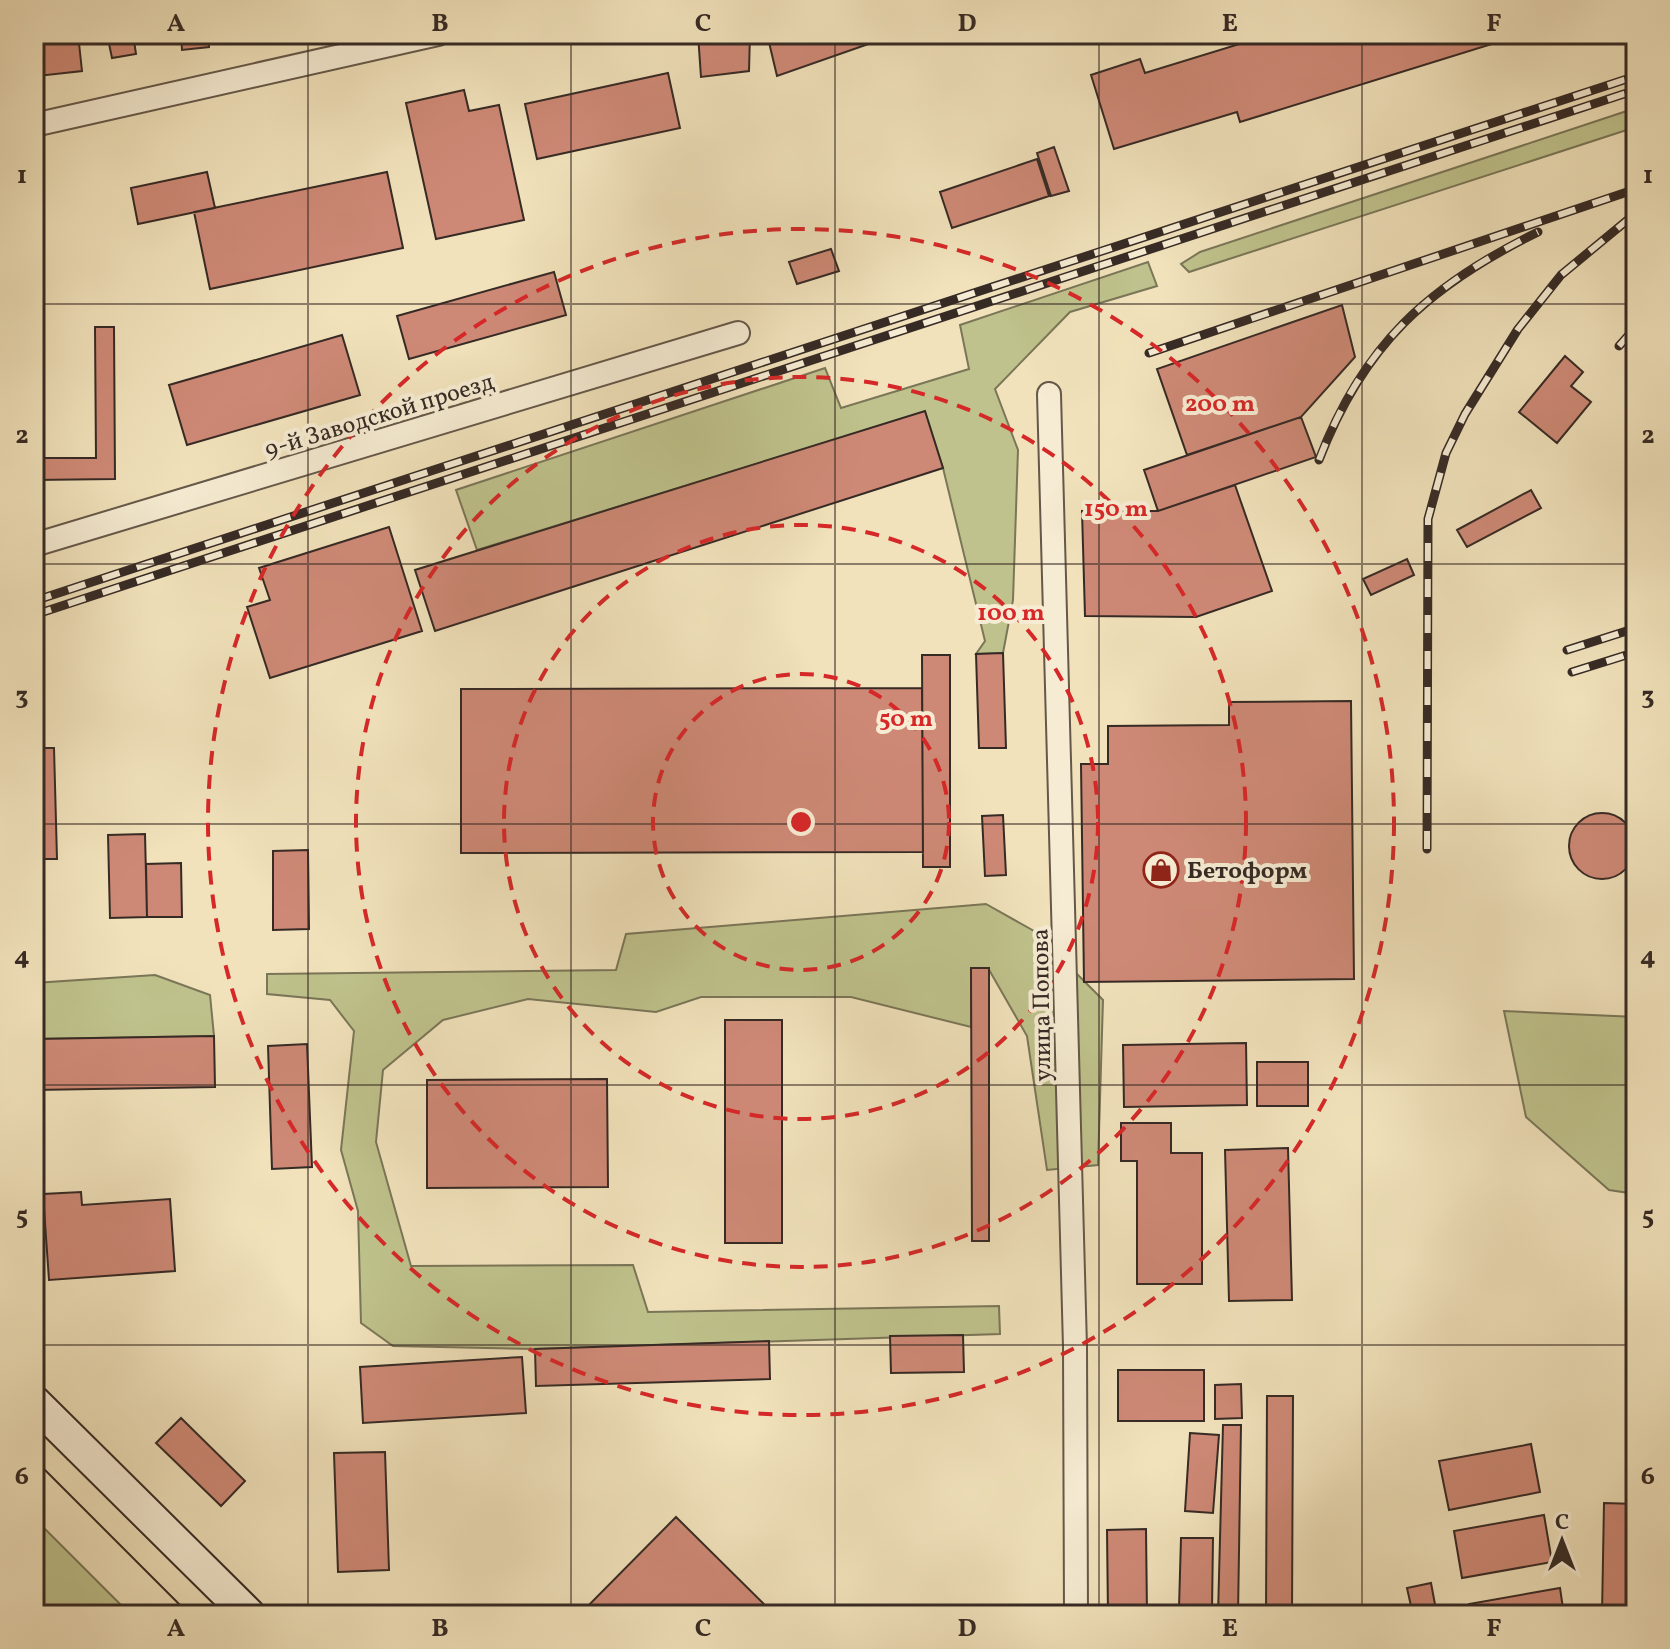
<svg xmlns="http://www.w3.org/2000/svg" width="1670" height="1649" font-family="Vollkorn,serif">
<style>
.green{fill:#bfc28c;stroke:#7a7658;stroke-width:2}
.building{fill:#ce8976;stroke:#362a25;stroke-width:2}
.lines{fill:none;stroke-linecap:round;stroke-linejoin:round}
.street-casing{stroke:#65584a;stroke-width:26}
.secondary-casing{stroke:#362a25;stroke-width:36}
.street{stroke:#f6ecd3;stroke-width:22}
.secondary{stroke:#f6ecd3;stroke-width:32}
.tram{stroke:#362a25;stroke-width:2}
.rail-casing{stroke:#362a25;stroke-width:9}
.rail{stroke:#f6ecd3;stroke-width:6;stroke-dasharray:18;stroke-linecap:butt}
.grid{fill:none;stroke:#362a25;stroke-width:2;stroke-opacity:0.55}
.ring{fill:none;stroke:#d62828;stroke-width:4;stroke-dasharray:14 10}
.labels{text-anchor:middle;stroke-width:8;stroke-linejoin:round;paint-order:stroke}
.street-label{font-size:24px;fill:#362a25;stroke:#f6ecd3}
.poi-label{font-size:24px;font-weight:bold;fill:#362a25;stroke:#f6ecd3;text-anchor:start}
.centre{fill:#d62828;stroke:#f6ecd3;stroke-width:4}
.ring-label{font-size:24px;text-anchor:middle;font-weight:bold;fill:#d62828;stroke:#f6ecd3;stroke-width:8;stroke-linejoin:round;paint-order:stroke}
.neatline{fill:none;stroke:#362a25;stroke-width:3}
.grid-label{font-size:26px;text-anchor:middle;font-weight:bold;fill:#362a25}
</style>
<rect width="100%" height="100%" fill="#f1e2bb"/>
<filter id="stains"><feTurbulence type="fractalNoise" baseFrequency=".0025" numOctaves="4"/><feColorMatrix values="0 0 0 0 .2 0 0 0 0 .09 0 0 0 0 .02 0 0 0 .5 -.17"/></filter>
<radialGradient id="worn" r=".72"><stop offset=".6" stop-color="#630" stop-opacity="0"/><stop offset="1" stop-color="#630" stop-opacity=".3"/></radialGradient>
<!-- green -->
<path class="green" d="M 1636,108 L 1636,127 L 1189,272 L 1181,264 L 1200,252 Z
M 1148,262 L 1157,286 L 1070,312 L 995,389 L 1018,450 L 1013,600 L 1003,653 L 976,654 L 985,641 L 943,468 L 925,412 L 477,550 L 456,490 L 825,368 L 841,408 L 969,369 L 960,325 Z
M 986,904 L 1034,931 L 1103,1000 L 1098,1165 L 1047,1170 L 1027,1036 L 988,968 L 971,968 L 971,1027 L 851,997 L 701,997 L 656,1012 L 528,999 L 443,1020 L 383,1070 L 376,1142 L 411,1266 L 633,1265 L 648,1312 L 999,1306 L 1000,1334 L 535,1349 L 393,1346 L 361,1323 L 358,1211 L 341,1150 L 354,1031 L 330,1000 L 267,994 L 267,974 L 616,970 L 626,934 Z
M 155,975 L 210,995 L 214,1036 L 34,1039 L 34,983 Z
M 1504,1011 L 1636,1017 L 1636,1194 L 1609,1190 L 1526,1117 Z
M 34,1518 L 131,1615 L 34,1615 Z"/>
<!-- building -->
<path class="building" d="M 78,34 L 82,71 L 38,76 L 34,39 Z
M 107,34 L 133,34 L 136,54 L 112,58 Z
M 181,34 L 208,34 L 209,47 L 182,50 Z
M 698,34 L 750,34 L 749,71 L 701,77 Z
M 767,34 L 897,34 L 777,76 Z
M 1272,34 L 1524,34 L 1240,122 L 1237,112 L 1114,149 L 1091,75 L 1140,59 L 1145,73 Z
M 668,73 L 680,128 L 537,159 L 525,104 Z
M 464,90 L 469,111 L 499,105 L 524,220 L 436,239 L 406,103 Z
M 1054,147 L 1069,191 L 1051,196 L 1037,153 Z
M 1037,159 L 1049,196 L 952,228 L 940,192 Z
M 207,172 L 215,208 L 138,224 L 131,188 Z
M 387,172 L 403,248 L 210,289 L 194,212 Z
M 831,249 L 839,271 L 797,284 L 789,262 Z
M 554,272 L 566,315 L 409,359 L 397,316 Z
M 1342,305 L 1355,357 L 1301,417 L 1187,455 L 1157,369 Z
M 95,327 L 114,327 L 115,479 L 34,480 L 34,458 L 96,458 Z
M 342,335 L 360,395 L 187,445 L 169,385 Z
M 1565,356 L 1583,372 L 1571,386 L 1591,402 L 1557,443 L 1519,412 Z
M 925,411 L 943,468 L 435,631 L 415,570 Z
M 1301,417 L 1316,457 L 1158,511 L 1144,470 Z
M 1235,485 L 1272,591 L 1196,617 L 1085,616 L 1082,511 L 1158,511 Z
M 1531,490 L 1541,508 L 1467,547 L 1457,530 Z
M 389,527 L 422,631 L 270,678 L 247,607 L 270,600 L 259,568 Z
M 1407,559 L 1414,575 L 1371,595 L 1363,579 Z
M 1003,653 L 1006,748 L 979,748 L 976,654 Z
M 922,655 L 950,655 L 950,867 L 923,867 Z
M 922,688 L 923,852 L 461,853 L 461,689 Z
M 1351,701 L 1354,979 L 1084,982 L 1081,764 L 1108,764 L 1108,726 L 1229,725 L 1229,702 Z
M 34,748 L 54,748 L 57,859 L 34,859 Z
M1569 846a33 33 0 1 1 66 0a33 33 0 1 1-66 0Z
M 1003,815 L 1006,875 L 985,876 L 982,816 Z
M 145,834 L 147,917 L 110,918 L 108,835 Z
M 308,850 L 309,929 L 273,930 L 273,851 Z
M 181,863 L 182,917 L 147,917 L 146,864 Z
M 971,968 L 989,968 L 989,1241 L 972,1241 Z
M 725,1020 L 782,1020 L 782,1243 L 725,1243 Z
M 214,1036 L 215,1087 L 34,1090 L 34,1039 Z
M 1246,1043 L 1247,1105 L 1124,1107 L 1123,1045 Z
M 307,1044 L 312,1167 L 272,1169 L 268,1046 Z
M 1257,1062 L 1308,1062 L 1308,1106 L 1257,1106 Z
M 607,1079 L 608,1187 L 427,1188 L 427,1080 Z
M 1121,1123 L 1171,1123 L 1171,1153 L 1202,1153 L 1202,1284 L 1137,1284 L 1137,1161 L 1121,1161 Z
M 1288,1148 L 1292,1300 L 1229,1301 L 1225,1150 Z
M 81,1192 L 82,1205 L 170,1199 L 175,1271 L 49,1280 L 43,1194 Z
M 963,1335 L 964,1372 L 891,1373 L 890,1336 Z
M 769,1341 L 770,1379 L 536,1386 L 535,1349 Z
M 522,1357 L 526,1413 L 363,1423 L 360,1367 Z
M 1118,1370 L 1204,1370 L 1204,1421 L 1118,1421 Z
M 1241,1384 L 1242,1418 L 1215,1419 L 1215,1385 Z
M 1267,1396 L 1293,1396 L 1292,1615 L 1266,1615 Z
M 181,1418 L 245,1481 L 221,1506 L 156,1443 Z
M 1223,1425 L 1241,1425 L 1238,1615 L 1218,1615 Z
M 1190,1433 L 1219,1435 L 1213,1513 L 1185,1511 Z
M 1531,1444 L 1540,1492 L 1449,1510 L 1439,1461 Z
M 385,1452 L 389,1570 L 338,1572 L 334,1453 Z
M 1604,1503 L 1636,1504 L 1636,1615 L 1602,1615 Z
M 1544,1515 L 1552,1562 L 1462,1578 L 1454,1531 Z
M 676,1517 L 775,1615 L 579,1615 Z
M 1146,1529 L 1147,1615 L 1108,1615 L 1107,1530 Z
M 1181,1538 L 1213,1538 L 1212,1609 L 1179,1608 Z
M 1431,1583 L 1437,1615 L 1413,1615 L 1407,1588 Z
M 1560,1588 L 1564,1615 L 1471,1615 L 1469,1604 Z"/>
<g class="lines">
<defs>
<path id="street" d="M 34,125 L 438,34
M 1049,394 L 1075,1347 L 1076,1615
M 34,545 L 738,333"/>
<path id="secondary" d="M 34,1402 L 249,1615"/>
</defs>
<!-- street casing -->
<use href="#street" class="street-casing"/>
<!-- secondary casing -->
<use href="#secondary" class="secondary-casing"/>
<!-- street -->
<use href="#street" class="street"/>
<!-- secondary -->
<use href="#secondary" class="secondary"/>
<!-- tram -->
<path class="tram" d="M 34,1459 L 190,1615"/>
<defs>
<path id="rail" d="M 1619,346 L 1636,327
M 1149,353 L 1636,189
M 1319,460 C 1363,345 1428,286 1538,232
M 34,601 L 1636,76
M 34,615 L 1636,90
M 1567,650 L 1636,628
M 1572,672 L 1636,652
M 1427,849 L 1428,519 L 1446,453 L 1465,414 L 1518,329 L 1561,275 L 1636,213"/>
</defs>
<!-- rail casing -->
<use href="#rail" class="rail-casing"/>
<!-- rail -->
<use href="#rail" class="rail"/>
</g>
<!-- grid -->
<path class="grid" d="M 308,34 L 308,1615M 571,34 L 571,1615M 835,34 L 835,1615M 1099,34 L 1099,1615M 1362,34 L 1362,1615M 34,304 L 1636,304M 34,564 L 1636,564M 34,824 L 1636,824M 34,1085 L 1636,1085M 34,1345 L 1636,1345"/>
<!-- distance rings -->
<g class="ring">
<circle cx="801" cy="822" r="148"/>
<circle cx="801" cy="822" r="297"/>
<circle cx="801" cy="822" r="445"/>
<circle cx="801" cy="822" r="593"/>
</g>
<!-- icons -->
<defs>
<symbol id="shop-ring" viewBox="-11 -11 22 22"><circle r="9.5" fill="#f6ecd3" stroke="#8f2418" stroke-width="1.5"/><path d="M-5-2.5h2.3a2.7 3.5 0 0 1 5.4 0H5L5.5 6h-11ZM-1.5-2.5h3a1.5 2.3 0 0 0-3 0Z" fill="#8f2418"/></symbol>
</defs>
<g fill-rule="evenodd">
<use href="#shop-ring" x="1141" y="850" width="40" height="40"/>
</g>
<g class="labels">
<!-- street labels -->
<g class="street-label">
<text transform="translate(379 415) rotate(-17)" y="8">9-й Заводской проезд</text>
<text transform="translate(1041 1005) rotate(-91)" y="8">улица Попова</text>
</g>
<!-- poi labels -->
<g class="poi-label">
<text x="1187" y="878">Бетоформ</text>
</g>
</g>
<circle cx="801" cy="822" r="12" class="centre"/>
<g class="ring-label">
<text x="1220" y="411">200 m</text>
<text x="1116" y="516">150 m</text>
<text x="1011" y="620">100 m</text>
<text x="906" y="726">50 m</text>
</g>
<!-- margin -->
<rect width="1670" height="1649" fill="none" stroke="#f1e2bb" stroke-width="88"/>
<!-- north arrow -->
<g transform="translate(1562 1541)" stroke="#f6ecd3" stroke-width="6" paint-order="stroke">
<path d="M0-6L14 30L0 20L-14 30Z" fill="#362a25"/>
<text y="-12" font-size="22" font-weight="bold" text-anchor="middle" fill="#362a25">С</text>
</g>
<rect x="44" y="44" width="1582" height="1561" class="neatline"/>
<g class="grid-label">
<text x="176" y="31">A</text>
<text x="440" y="31">B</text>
<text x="703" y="31">C</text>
<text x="967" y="31">D</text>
<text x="1230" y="31">E</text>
<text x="1494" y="31">F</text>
<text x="22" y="183">1</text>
<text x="1648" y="183">1</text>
<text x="22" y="443">2</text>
<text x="1648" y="443">2</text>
<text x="22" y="704">3</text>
<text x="1648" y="704">3</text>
<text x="22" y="964">4</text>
<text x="1648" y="964">4</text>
<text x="22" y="1224">5</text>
<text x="1648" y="1224">5</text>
<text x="22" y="1484">6</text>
<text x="1648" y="1484">6</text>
<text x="176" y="1636">A</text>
<text x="440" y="1636">B</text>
<text x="703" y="1636">C</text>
<text x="967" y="1636">D</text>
<text x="1230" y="1636">E</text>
<text x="1494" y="1636">F</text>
</g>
<rect width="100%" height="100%" filter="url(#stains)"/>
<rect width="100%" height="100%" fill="url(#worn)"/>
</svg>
